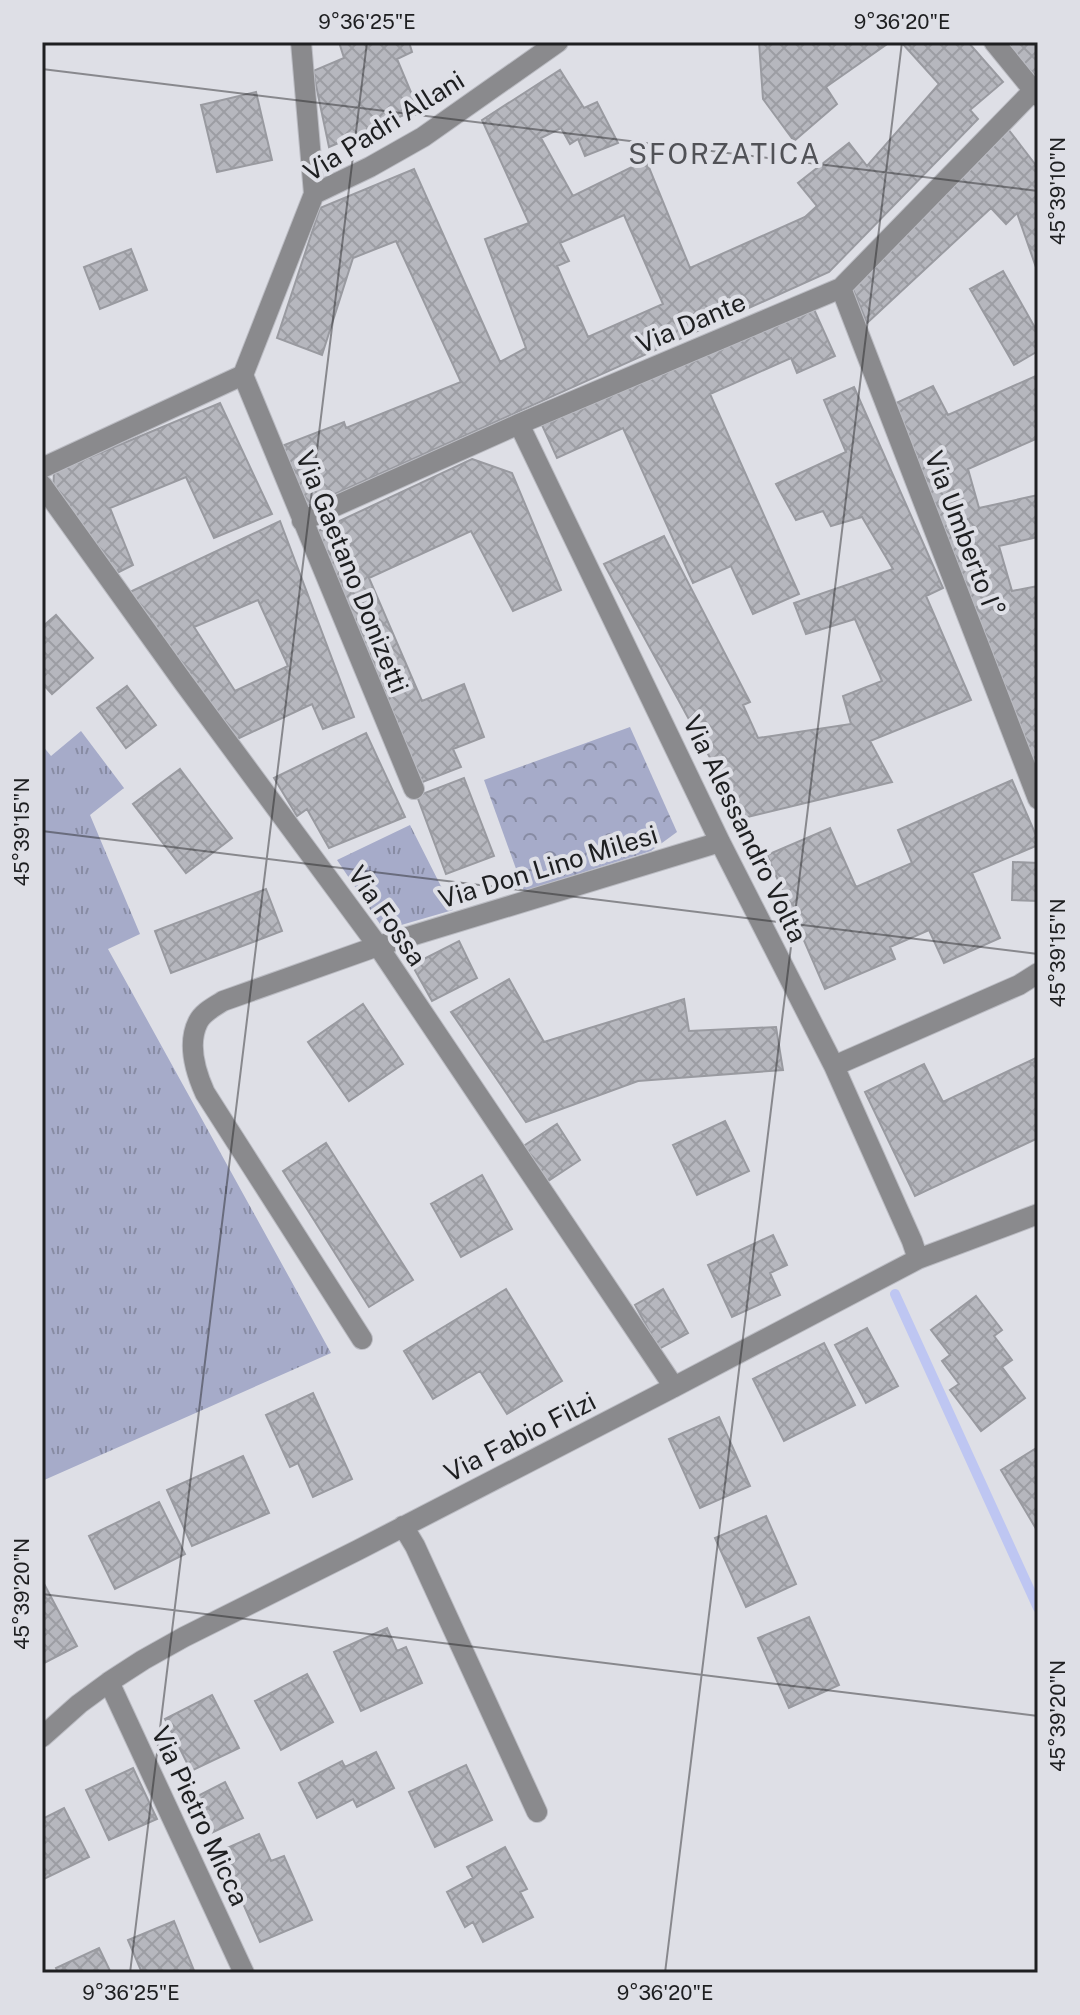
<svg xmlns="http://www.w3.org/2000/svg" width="1080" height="2015" font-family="'Public Sans',sans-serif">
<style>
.grass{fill:url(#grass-tufts)}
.forest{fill:url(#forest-crowns)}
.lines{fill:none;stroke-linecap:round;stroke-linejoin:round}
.stream{stroke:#bec6f2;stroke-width:10}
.building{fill:url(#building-cross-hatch);stroke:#999aa0;stroke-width:2;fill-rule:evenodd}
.minor-casing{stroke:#bbbcc3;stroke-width:22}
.minor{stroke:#8a8a8d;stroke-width:20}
.ticks{fill:none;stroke:#1e1f21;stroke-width:2;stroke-opacity:0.45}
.labels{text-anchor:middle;stroke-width:8;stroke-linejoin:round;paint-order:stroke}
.street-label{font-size:26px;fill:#1e1f21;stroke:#dedfe6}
.neighbourhood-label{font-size:28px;letter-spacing:2px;fill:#515257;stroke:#dedfe6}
.neatline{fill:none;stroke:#1e1f21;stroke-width:3}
.ticks-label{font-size:20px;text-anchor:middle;fill:#1e1f21}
</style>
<defs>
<pattern id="grass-tufts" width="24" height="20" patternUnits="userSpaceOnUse" patternTransform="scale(2)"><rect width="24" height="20" fill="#a6abc9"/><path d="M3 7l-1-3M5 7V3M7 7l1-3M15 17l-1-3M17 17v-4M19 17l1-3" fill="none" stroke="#878ba3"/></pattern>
<pattern id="forest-crowns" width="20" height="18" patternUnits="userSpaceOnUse" patternTransform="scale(2)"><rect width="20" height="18" fill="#a6abc9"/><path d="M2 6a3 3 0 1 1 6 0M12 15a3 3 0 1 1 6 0" fill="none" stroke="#878ba3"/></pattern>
<pattern id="building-cross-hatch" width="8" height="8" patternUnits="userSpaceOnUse" patternTransform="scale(2)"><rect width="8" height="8" fill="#b6b7be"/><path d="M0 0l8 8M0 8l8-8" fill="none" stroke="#9c9da3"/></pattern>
</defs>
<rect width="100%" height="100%" fill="#dedfe6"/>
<!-- grass -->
<path class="grass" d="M 81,731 L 124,788 L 90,815 L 140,934 L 108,949 L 331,1353 L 42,1481 L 42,745 L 51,756 Z
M 410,825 L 453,910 L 384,930 L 337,860 Z"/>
<!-- forest -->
<path class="forest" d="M 630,727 L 677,832 L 651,851 L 524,891 L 484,780 Z"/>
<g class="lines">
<!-- stream -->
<path class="stream" d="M 895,1294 L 1038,1608"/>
</g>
<!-- building -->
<path class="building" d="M 339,42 L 409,42 L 412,52 L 397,59 L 418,109 L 329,147 L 313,71 L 344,58 Z
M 759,42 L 890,42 L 826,87 L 837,104 L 794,141 L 763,99 Z
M 901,42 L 968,42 L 1003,82 L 970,110 L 978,119 L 829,272 L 306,507 L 279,447 L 344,422 L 346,428 L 461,382 L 396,241 L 353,258 L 322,355 L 277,338 L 320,208 L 414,169 L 500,362 L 526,348 L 485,239 L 529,223 L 482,120 L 560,70 L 584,108 L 597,102 L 618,143 L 585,156 L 578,139 L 570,144 L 561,128 L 541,138 L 573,196 L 646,160 L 690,268 L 805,217 L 817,206 L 798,183 L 849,143 L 867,166 L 939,84 ZM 624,215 L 663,304 L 588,337 L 557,266 L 569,261 L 560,243 Z
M 1006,42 L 1038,42 L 1038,81 Z
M 256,92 L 272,160 L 217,172 L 201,105 Z
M 1008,129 L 1038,168 L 1038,273 L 1017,213 L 1006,224 L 991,208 L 867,323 L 852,287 Z
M 131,249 L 147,290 L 100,309 L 84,267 Z
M 1003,271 L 1038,333 L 1038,351 L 1014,365 L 970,289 Z
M 812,305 L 835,356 L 797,373 L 791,358 L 710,394 L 799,594 L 753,614 L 731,566 L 693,583 L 623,428 L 557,458 L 542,425 Z
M 1038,375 L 1038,438 L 968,469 L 979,508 L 1038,495 L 1038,537 L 999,546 L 1012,591 L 1038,586 L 1038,779 L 894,404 L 933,386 L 948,415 Z
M 854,387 L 943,588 L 926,596 L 971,700 L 870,741 L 892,782 L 743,818 L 604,564 L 664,536 L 750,702 L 743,705 L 758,738 L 851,724 L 843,696 L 882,681 L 855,619 L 806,634 L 794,603 L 893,569 L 862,517 L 831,526 L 823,511 L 796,520 L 776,484 L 846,452 L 824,400 Z
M 220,403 L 272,514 L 214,538 L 186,477 L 110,508 L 133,565 L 115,574 L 53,494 L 54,472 Z
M 472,459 L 512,473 L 561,590 L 513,611 L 471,531 L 369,578 L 422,701 L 464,684 L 484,737 L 453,749 L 461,767 L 420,783 L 316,532 Z
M 280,521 L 354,717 L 323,729 L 312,704 L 233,741 L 130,592 ZM 258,600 L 288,666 L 235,691 L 194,627 Z
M 56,615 L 93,658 L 52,694 L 42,683 L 42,627 Z
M 127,686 L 156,725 L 126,748 L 97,708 Z
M 366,733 L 405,817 L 329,848 L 307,809 L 297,816 L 274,778 Z
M 180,769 L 232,838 L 186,873 L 133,804 Z
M 464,778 L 494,856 L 446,874 L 417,796 Z
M 1012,780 L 1038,840 L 1038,845 L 972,873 L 1000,938 L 944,963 L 929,930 L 890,947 L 895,959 L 825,989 L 767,855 L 830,828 L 856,887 L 912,863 L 898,830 Z
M 1013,862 L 1038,863 L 1038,901 L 1012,900 Z
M 266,889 L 282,931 L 171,973 L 155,931 Z
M 459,941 L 477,978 L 432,1001 L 412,965 Z
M 509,979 L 544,1042 L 684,999 L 689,1031 L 776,1027 L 783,1070 L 638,1081 L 526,1122 L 451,1012 Z
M 363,1004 L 403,1064 L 349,1101 L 308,1042 Z
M 1038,1057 L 1038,1138 L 915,1196 L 865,1092 L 924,1064 L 943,1102 Z
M 725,1121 L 749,1171 L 697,1195 L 673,1145 Z
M 557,1124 L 580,1160 L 545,1183 L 522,1147 Z
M 326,1143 L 413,1280 L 369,1307 L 283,1171 Z
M 482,1175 L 512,1229 L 461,1257 L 431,1204 Z
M 773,1235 L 787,1265 L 770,1273 L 780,1295 L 732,1317 L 708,1265 Z
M 506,1289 L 562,1381 L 507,1414 L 480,1371 L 433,1399 L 404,1351 Z
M 663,1289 L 688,1333 L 659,1349 L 635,1305 Z
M 976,1296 L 1002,1330 L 994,1336 L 1012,1360 L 1002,1367 L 1025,1398 L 981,1431 L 950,1390 L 959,1384 L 942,1361 L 950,1355 L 931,1330 Z
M 867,1328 L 898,1386 L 866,1403 L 835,1345 Z
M 824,1343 L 855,1405 L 784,1441 L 753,1379 Z
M 313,1393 L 352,1479 L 313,1497 L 298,1463 L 290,1467 L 266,1415 Z
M 719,1417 L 750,1486 L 700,1508 L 669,1439 Z
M 1038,1447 L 1038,1532 L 1001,1470 Z
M 243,1456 L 269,1513 L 192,1546 L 167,1490 Z
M 159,1502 L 185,1554 L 115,1589 L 89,1536 Z
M 766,1516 L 796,1584 L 746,1607 L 715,1538 Z
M 42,1580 L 77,1646 L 42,1664 Z
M 809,1617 L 839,1685 L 789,1708 L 758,1638 Z
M 387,1628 L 397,1651 L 406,1647 L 422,1683 L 361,1711 L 334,1652 Z
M 307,1674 L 333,1722 L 281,1750 L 255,1701 Z
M 212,1695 L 239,1748 L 191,1771 L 165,1719 Z
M 376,1752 L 394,1788 L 357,1807 L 353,1799 L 317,1818 L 299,1783 L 342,1761 L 345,1767 Z
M 466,1765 L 492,1820 L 435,1847 L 409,1792 Z
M 133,1768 L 157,1819 L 109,1840 L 86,1790 Z
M 225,1782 L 243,1818 L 205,1836 L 188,1801 Z
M 64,1808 L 89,1857 L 42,1880 L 42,1819 Z
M 259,1834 L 271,1861 L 284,1856 L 312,1920 L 260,1942 L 220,1851 Z
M 505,1847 L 527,1889 L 520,1892 L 533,1917 L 483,1942 L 473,1922 L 465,1927 L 447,1892 L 473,1878 L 467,1867 Z
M 174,1921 L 195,1973 L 142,1973 L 128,1940 Z
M 99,1948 L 111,1973 L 58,1973 L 56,1968 Z"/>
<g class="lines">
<defs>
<path id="minor" d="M 301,42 L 314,194
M 994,42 L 1038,96
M 841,288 L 1038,799
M 243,375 L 314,194 L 370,167 L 423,137 L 558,42
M 243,375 L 414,789
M 519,424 L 720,842 L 834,1066 L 912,1241 L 918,1259
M 42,468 L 243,375
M 42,485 L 184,683 L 378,946 L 674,1387
M 302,521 L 519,424 L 841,288 L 1033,91
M 834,1066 L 1019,985 L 1038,973
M 362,1339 L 205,1093 C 196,1073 187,1044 198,1022 C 203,1012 214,1007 223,1001 L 378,946 L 720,842
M 403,1526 L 415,1546 L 537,1812
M 109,1682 L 244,1973
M 42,1737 L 79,1704 L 109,1682 L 143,1660 L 184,1637 L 358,1550 L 674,1387 L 918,1259 L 1038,1214"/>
</defs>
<!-- minor casing -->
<use href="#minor" class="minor-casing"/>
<!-- minor -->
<use href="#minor" class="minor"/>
</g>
<!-- ticks -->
<path class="ticks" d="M 42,69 L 1038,191M 42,831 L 1038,954M 42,1594 L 1038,1716M 130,1973 L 367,42M 665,1973 L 902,42"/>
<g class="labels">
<!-- street labels -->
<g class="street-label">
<text transform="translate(384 126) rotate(-32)" y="9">Via Padri Allani</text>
<text transform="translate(691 323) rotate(-23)" y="9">Via Dante</text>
<text transform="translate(964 534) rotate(69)" y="9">Via Umberto I°</text>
<text transform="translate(352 572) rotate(68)" y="9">Via Gaetano Donizetti</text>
<text transform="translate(745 829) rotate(64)" y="9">Via Alessandro Volta</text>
<text transform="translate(548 867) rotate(-17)" y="9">Via Don Lino Milesi</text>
<text transform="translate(387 916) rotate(55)" y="9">Via Fossa</text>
<text transform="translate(520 1437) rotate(-27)" y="9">Via Fabio Filzi</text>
<text transform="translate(200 1816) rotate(65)" y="9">Via Pietro Micca</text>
</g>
<!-- neighbourhood labels -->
<g class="neighbourhood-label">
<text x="725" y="164">SFORZATICA</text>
</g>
</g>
<!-- border -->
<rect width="1080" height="2015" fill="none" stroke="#dedfe6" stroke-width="88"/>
<rect x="44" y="44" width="992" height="1927" class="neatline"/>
<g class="ticks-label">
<text x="367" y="29">9°36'25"E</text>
<text x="902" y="29">9°36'20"E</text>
<text transform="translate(1058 191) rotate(-90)" y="7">45°39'10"N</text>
<text transform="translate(22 832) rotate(-90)" y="7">45°39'15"N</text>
<text transform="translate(1058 953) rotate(-90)" y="7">45°39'15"N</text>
<text transform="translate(22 1594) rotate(-90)" y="7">45°39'20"N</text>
<text transform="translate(1058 1716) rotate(-90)" y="7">45°39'20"N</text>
<text x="131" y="2000">9°36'25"E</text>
<text x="665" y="2000">9°36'20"E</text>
</g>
</svg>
